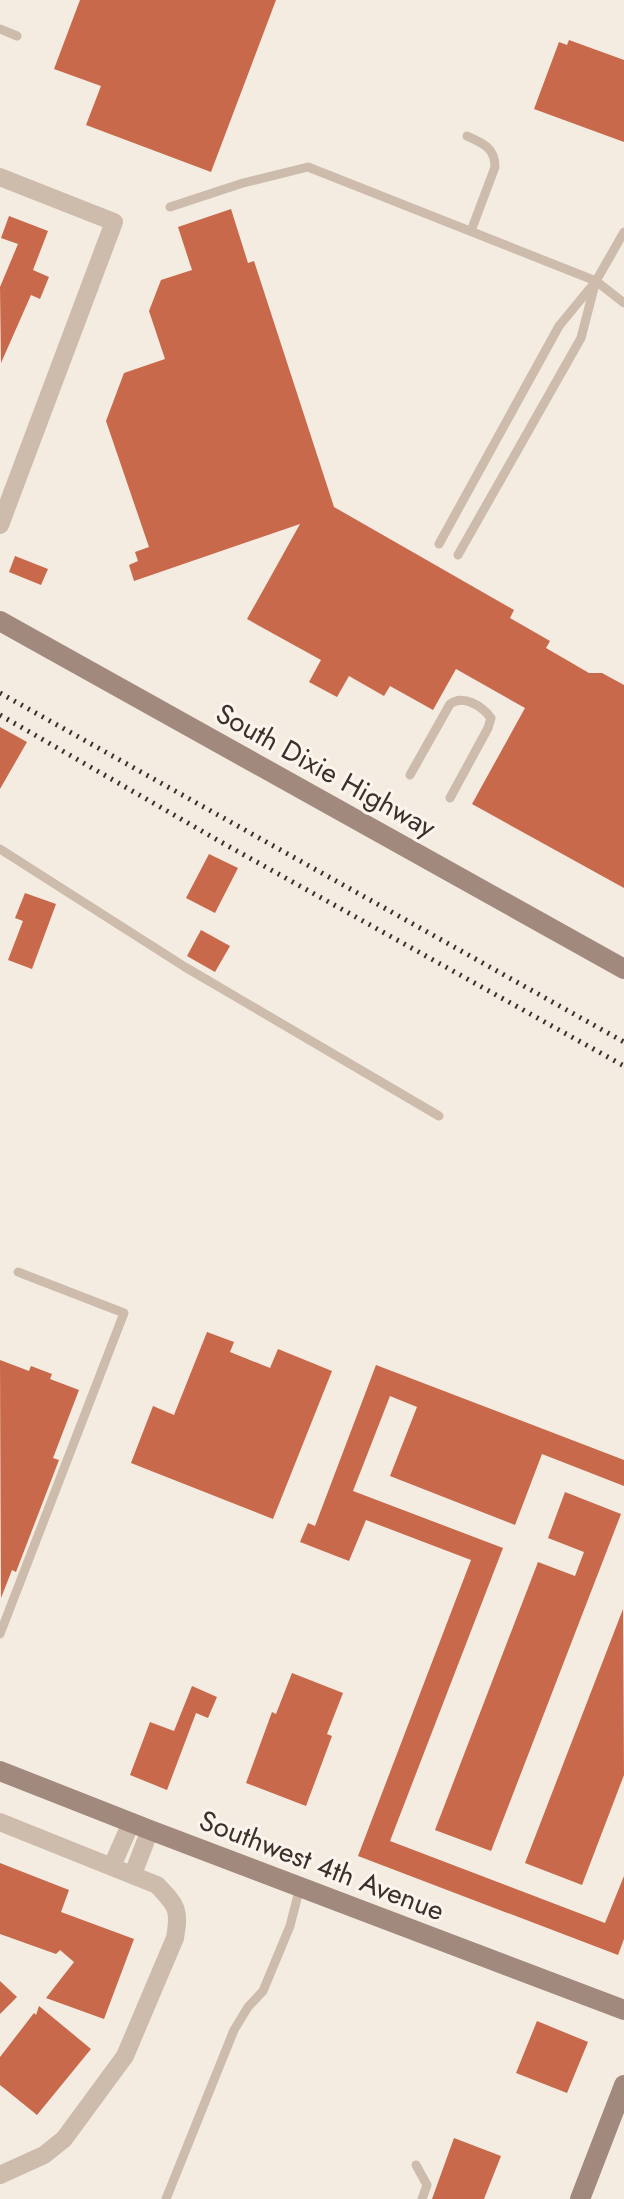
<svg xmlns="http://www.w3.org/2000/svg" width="624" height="2199" font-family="Jost,sans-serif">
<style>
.building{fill:#c8694b}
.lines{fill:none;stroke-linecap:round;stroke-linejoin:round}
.lane{stroke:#cdbbac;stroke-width:9}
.street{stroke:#cdbbac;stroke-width:18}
.secondary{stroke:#a18a7d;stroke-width:20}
.rail{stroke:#3b302b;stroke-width:5;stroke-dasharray:2 6;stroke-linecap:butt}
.labels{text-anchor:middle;stroke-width:6;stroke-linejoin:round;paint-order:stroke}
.street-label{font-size:28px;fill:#3b302b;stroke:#fbf5ee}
</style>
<rect width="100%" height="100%" fill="#f4ebe1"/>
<!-- building -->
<path class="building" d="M 80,0 L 276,0 L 211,172 L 86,125 L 101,86 L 54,69 Z
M 569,40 L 624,60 L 624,142 L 534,109 L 559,42 L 567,45 Z
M 231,209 L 248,263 L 254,261 L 334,507 L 514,610 L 510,618 L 550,641 L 546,648 L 589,673 L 602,673 L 624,685 L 624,888 L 472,804 L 525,708 L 456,669 L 433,710 L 390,686 L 384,696 L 349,676 L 337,697 L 309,682 L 321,660 L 247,619 L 300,524 L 134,581 L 129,565 L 138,561 L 135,552 L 149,547 L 106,421 L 124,373 L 165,359 L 149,311 L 161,280 L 192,270 L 178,227 Z
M 9,216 L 48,231 L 33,270 L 49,277 L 40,299 L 31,295 L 1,363 L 0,287 L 18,244 L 1,238 Z
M 15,556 L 48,569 L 41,585 L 9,572 Z
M 0,727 L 27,742 L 0,789 Z
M 209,854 L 238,868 L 215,913 L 186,898 Z
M 25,893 L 56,904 L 32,969 L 8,960 L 23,921 L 15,918 Z
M 201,930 L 230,946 L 215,972 L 187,956 Z
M 207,1332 L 234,1342 L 230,1352 L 270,1368 L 278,1349 L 332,1371 L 273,1519 L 131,1463 L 153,1406 L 174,1415 Z
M 0,1360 L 29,1371 L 31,1366 L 52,1374 L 50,1379 L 79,1390 L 53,1458 L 59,1460 L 16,1572 L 12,1570 L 1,1598 Z
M 376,1365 L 624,1460 L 624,1486 L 542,1454 L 515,1525 L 390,1476 L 417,1407 L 390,1396 L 353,1491 L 503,1548 L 390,1841 L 605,1923 L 624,1876 L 624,1939 L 618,1955 L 358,1856 L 471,1560 L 366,1520 L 349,1561 L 300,1542 L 308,1523 L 315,1526 Z
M 565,1492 L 621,1514 L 491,1851 L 435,1830 L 538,1562 L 575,1576 L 584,1552 L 548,1538 Z
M 623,1609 L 624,1775 L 582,1885 L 525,1863 Z
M 292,1673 L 343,1693 L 327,1734 L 332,1736 L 306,1806 L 246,1783 L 272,1712 L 276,1714 Z
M 192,1686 L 217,1697 L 208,1718 L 196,1713 L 167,1790 L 130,1775 L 150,1722 L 174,1731 Z
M 0,1863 L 69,1890 L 61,1912 L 134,1939 L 104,2019 L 46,1998 L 74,1962 L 60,1950 L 56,1954 L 0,1934 Z
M 0,1981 L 17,1997 L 0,2014 Z
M 39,2006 L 91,2049 L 37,2115 L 0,2085 L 0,2057 L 34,2013 L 36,2015 Z
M 537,2021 L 588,2042 L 567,2093 L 516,2073 Z
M 454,2138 L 501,2156 L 484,2199 L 432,2199 Z"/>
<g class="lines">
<!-- lane -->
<path class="lane" d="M 0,29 L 17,36
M 467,136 C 483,143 495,148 495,167 L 471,231
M 170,207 L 243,183 L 308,167 L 596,281 L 624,303
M 439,544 L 559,326 L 596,281 L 624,232
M 458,555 L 581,338 L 595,284
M 410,775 L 450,704 C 463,694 482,706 491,718 L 488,728 L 450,798
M 0,849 L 185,967 L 439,1116
M 0,1634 L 124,1313 L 18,1272
M 416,2165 L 427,2185 L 422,2199
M 166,2199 L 234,2030 L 248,2007 L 263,1991 L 290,1926 L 300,1887"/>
<!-- street -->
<path class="street" d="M 0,177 L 114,222 L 0,525
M 0,1822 L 157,1885 C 177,1906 180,1909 175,1938 L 125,2056 L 64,2139 L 44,2155 L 0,2175
M 112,1866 L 131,1823
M 133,1874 L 150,1830"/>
<!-- secondary -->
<path class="secondary" d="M 0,621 L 624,969
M 0,1771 L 150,1830 L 624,2010
M 580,2199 L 624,2085"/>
<!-- rail -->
<path class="rail" d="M 0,693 L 624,1042
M 0,715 L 228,846 L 624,1066"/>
</g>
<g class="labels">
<!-- street labels -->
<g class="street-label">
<text transform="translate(326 770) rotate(29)" y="10">South Dixie Highway</text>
<text transform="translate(322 1865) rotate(21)" y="10">Southwest 4th Avenue</text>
</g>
</g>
</svg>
